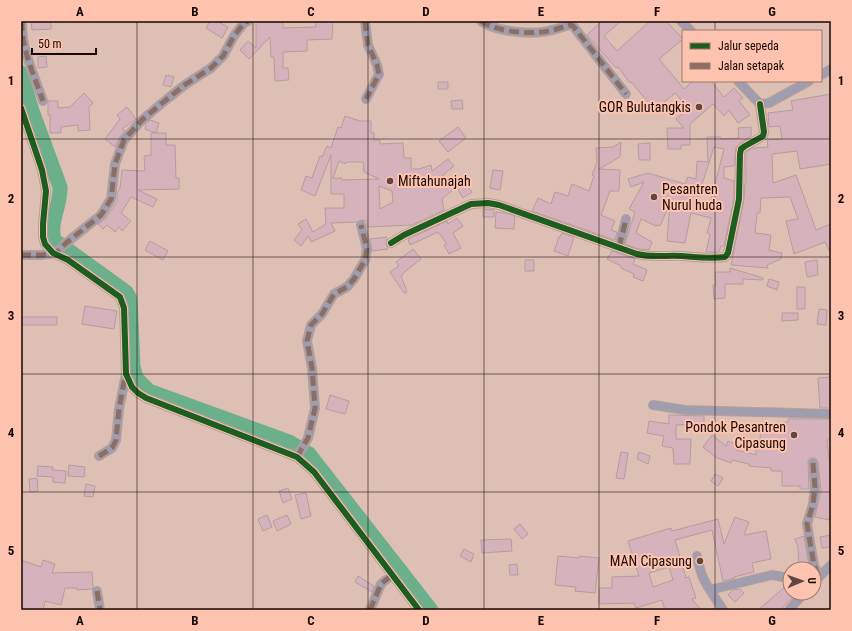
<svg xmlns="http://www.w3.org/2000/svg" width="852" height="631" font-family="'Roboto Condensed',sans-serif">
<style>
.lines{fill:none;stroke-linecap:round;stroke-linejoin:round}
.river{stroke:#6bb08a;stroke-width:15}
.building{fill:#d6b3bc;stroke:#b49d9e;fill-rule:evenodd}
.minor-casing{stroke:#b7a097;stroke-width:10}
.minor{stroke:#a09daf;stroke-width:8}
.quiet{stroke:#8d6e63;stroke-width:5;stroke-dasharray:10 5;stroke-linecap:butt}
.cycleway-casing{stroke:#fdc3af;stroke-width:8}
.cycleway{stroke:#1b5e20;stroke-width:6}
.grid{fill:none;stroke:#190703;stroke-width:1;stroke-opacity:0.55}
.poi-dot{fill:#5e4741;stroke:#fdc3af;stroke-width:1.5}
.labels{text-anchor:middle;stroke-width:4;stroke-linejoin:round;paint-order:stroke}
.poi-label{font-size:14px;fill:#190703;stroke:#fdc3af;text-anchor:end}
.neatline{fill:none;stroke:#190703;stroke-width:1.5}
.grid-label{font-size:13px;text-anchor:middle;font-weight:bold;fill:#190703}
</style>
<rect width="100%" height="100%" fill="#debfb4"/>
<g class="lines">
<!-- river -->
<path class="river" d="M 21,73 L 31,108 L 60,187 C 61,205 49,222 54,240 L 126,292 L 130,299 L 133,366 L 136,378 L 149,391 L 289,442 L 309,454 L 431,610"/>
</g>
<!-- building -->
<path class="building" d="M 31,21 L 51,21 L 51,29 L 32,30 Z
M 210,21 L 217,21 L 228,27 L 222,38 L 206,28 Z
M 256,21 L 283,21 L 283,28 L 316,27 L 315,21 L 333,21 L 332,39 L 307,40 L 307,51 L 283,52 L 283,68 L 288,68 L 289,80 L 275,81 L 274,57 L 271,57 L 270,37 L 249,59 L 240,50 L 248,41 L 256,48 Z
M 602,21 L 621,21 L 604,36 L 617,51 L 650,21 L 666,21 L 683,39 L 659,59 L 684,89 L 693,81 L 711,81 L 724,97 L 734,88 L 743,98 L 739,101 L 750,115 L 738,123 L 729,110 L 724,116 L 713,104 L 690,124 L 690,145 L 681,145 L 681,149 L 668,149 L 667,128 L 684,128 L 676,119 L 688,108 L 675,93 L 655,110 L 631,82 L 630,83 L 618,67 L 616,68 L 587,35 Z
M 46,56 L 47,67 L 38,68 L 38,57 Z
M 166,75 L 174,77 L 171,87 L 163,85 Z
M 438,82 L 448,82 L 448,89 L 438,89 Z
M 84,93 L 93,103 L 89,107 L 90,130 L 78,131 L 78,125 L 61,127 L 61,133 L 50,133 L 50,115 L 48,115 L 48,101 L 58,101 L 58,108 L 70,107 Z
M 831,94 L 831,164 L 800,169 L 797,151 L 772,154 L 773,183 L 796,175 L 816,230 L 831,224 L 831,254 L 825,242 L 794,254 L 786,221 L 798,219 L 790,197 L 761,198 L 760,213 L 757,213 L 755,233 L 771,235 L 769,250 L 782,253 L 781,259 L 767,265 L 768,268 L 731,265 L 744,200 L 745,184 L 746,184 L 746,152 L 752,148 L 768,147 L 767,140 L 782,139 L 780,126 L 769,127 L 768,113 L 793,110 L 791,101 Z
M 462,100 L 463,109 L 452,109 L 451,101 Z
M 127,107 L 136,119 L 122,129 L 125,131 L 119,138 L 115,147 L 105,139 L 120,119 L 117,115 Z
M 345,116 L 360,121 L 371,121 L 371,133 L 374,133 L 374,140 L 380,140 L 380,144 L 403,143 L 404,158 L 411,158 L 411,169 L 419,169 L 431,165 L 432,171 L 448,159 L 454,166 L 443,175 L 454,189 L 442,199 L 444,210 L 412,225 L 367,227 L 367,221 L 362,220 L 357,222 L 331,223 L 335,231 L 311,242 L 308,236 L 301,246 L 294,240 L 302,230 L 298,224 L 306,219 L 313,232 L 326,224 L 325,208 L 344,208 L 344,194 L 331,194 L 331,155 L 315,196 L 301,190 L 306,176 L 312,178 L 320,156 L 322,157 L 327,146 L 331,148 L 338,127 L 341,128 ZM 339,161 L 345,164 L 346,162 L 363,162 L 364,172 L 379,179 L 342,180 L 342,178 L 333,178 ZM 379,186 L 392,191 L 393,202 L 380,209 Z
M 150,120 L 159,123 L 156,133 L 145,129 L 146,123 Z
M 458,127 L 466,138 L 448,152 L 439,141 Z
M 751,127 L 751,136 L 742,142 L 736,147 L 734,166 L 724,167 L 724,178 L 734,181 L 734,198 L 724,246 L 721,246 L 719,252 L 706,252 L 710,234 L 707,233 L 711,218 L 691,213 L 685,243 L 667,241 L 670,203 L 660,226 L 656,225 L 656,226 L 641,219 L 636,233 L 652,242 L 649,250 L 638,249 L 625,244 L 635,212 L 629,209 L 644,182 L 631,187 L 628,179 L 648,173 L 685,184 L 688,177 L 696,179 L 697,161 L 708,162 L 707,137 L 721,137 L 721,139 L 739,138 L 738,128 ZM 714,147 L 724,149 L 710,204 L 697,200 Z
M 151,133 L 166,133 L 166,145 L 175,145 L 176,178 L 179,178 L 179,189 L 138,190 L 157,199 L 153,207 L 131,197 L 121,213 L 131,221 L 122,231 L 119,227 L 115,232 L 107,225 L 103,229 L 98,224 L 106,218 L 118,200 L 117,199 L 117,193 L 120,188 L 122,170 L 143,171 L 145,170 L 144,156 L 151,155 Z
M 621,142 L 620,157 L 599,169 L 620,170 L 619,191 L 610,191 L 601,215 L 615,221 L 611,230 L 617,232 L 615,240 L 532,211 L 538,198 L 551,204 L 555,192 L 568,196 L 572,184 L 589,191 L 594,176 L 592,175 L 597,162 L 596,148 L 613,147 Z
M 650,143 L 650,160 L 639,160 L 638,144 Z
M 493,170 L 503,171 L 500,190 L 490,188 Z
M 465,183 L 472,192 L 463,198 L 457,188 Z
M 483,209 L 494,210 L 494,217 L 483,217 Z
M 496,212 L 505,213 L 515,216 L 514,229 L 495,228 Z
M 457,218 L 463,226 L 453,233 L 461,248 L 449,254 L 444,245 L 447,244 L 438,232 L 410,245 L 408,239 L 447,221 L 448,224 Z
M 562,233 L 574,237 L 568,256 L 554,251 L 559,237 L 560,237 Z
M 387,237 L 386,244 L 388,249 L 372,251 L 370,239 Z
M 150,241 L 168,251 L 163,260 L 145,250 Z
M 413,249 L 421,259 L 402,274 L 403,275 L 401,276 L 407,292 L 404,293 L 390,272 L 399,266 L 396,262 Z
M 612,251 L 635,259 L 633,264 L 647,270 L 643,281 L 633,277 L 634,274 L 621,268 L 621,266 L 607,259 Z
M 525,260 L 534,260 L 534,271 L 525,271 Z
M 817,260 L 818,275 L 807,277 L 805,262 Z
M 730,268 L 763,278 L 763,280 L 743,279 L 743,284 L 725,284 L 725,298 L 714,299 L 713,285 L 716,285 L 715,272 L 730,272 Z
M 769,279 L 779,282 L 777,290 L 767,286 Z
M 797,287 L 805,287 L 805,309 L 797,309 Z
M 85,306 L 117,311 L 114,329 L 82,324 Z
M 819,309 L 827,310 L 826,325 L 817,324 Z
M 782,313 L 798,313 L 798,320 L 782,321 Z
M 22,317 L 57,317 L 57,325 L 22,325 Z
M 831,377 L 831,408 L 820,408 L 818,378 Z
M 330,395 L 349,401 L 345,414 L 326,409 Z
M 669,415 L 704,416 L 704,424 L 676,425 L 676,439 L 691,439 L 690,464 L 674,464 L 673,448 L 662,446 L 664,436 L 647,433 L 649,421 L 669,424 Z
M 788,419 L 831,419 L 831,440 L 827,440 L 831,475 L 831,513 L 829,520 L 815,517 L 821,490 L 818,463 L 816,458 L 810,458 L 808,461 L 809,489 L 800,489 L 800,486 L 782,486 L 782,471 L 771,471 L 771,468 L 749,466 L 749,464 L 732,460 L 731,463 L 717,458 L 703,447 L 712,435 L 726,446 L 728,441 L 738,445 L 736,450 L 756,455 L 756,441 L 760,441 L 761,423 L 775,425 L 775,423 L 788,422 Z
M 621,452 L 628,453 L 624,479 L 616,478 Z
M 639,452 L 650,456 L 648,464 L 637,459 Z
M 69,465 L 85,467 L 84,477 L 68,476 Z
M 38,466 L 53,467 L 52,470 L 66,471 L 65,483 L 53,482 L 53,477 L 37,476 Z
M 715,474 L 723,478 L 718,486 L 711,481 Z
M 37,478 L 38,491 L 30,492 L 29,479 Z
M 86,484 L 95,486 L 93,497 L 84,496 Z
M 288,488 L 292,499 L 283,503 L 279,491 Z
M 306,493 L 311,516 L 301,519 L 295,495 Z
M 267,515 L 272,527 L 263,531 L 258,519 Z
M 287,515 L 291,524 L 277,531 L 273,521 Z
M 735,517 L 749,522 L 744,535 L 766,531 L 771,559 L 752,563 L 754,572 L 734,577 L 735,578 L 723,581 L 712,530 L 675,540 L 686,578 L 689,577 L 696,598 L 692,599 L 701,610 L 665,610 L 662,600 L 636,608 L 634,603 L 599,604 L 599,588 L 612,588 L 612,577 L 639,576 L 628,541 L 671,528 L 672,531 L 718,519 L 724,544 ZM 669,567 L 673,580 L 653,587 L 649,573 Z
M 520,524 L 528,534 L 522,539 L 514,529 Z
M 831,535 L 831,547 L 822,548 L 820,537 Z
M 804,536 L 809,566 L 810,569 L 799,569 L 798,547 L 795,539 Z
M 511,539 L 512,551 L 482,553 L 481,540 Z
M 464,549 L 474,554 L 471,562 L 460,556 Z
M 558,556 L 579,558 L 579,556 L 599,558 L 595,593 L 575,591 L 576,587 L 555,585 Z
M 21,560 L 41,567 L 43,560 L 55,564 L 52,573 L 92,572 L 93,587 L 92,589 L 77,590 L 77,588 L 65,588 L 61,605 L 45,601 L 43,610 L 21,610 Z
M 517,564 L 518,575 L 510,575 L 509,565 Z
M 358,576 L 374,586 L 372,592 L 355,582 Z
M 786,586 L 790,590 L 790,593 L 792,593 L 795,595 L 780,610 L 758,610 Z
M 740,589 L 744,593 L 735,602 L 728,595 L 733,590 Z"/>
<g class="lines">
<defs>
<path id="minor" d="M 22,21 C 21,48 34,75 43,101
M 365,21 L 368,45 L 377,65 L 379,74 L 366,99
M 481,21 C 494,31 525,34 542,32 C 551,31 560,28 569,25 L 573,26 L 626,94
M 681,21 L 691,31
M 821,75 L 831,69
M 738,81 L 760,104 L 769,103 L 809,81
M 21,108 L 42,170 L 46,191 L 43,224 L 43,237 L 45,244 L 53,253 L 68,260 L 120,297 L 124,308 L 126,374 L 132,387 L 138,393 L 146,398 L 297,457 L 314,472 L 419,610
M 391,243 L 404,235 L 471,204 L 488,203 L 499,205 L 637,254 C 652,258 667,255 681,256 C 696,257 710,259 725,257 L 728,253 L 739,199 L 740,154 L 741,149 L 745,146 L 763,136 L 764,132 L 760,104
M 619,247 L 626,219
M 21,255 L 41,255 L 56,253 L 65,244 L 101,215 L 111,199 L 115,164 L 124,140 L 142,120 L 167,99 L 186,84 L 211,68 L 223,56 L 234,36 L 244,23 L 248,21
M 653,405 L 685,410 L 831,414
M 99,456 L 112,448 L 116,440 L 119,409 L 126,374
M 297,457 L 308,438 L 315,408 L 312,368 L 307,341 L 311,325 L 322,314 L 334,294 L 347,287 L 354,279 L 365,260 L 367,249 L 361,225
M 813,463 L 815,487 L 813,504 L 807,524 L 814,565 L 819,577
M 697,556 C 699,569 702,579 710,590 L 772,575 L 783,577 L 790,581
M 814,582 L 831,565
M 710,590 L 723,610
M 97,591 L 100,610
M 370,610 L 381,584 L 392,575
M 789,610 L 804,593"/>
</defs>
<!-- minor casing -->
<use href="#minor" class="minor-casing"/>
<!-- minor -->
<use href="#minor" class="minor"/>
<!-- quiet -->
<path class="quiet" d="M 22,21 C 21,48 34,75 43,101
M 365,21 L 368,45 L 377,65 L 379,74 L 366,99
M 481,21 C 494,31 525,34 542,32 C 551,31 560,28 569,25 L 573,26 L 626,94
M 619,247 L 626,219
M 21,255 L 41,255 L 56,253 L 65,244 L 101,215 L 111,199 L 115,164 L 124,140 L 142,120 L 167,99 L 186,84 L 211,68 L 223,56 L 234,36 L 244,23 L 248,21
M 99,456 L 112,448 L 116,440 L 119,409 L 125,376
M 297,457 L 308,438 L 315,408 L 312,368 L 307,341 L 311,325 L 322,314 L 334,294 L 347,287 L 354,279 L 365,260 L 367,249 L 361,225
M 813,463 L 815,487 L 813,504 L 807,524 L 814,565 L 819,577
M 97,591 L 100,610
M 370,610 L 381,584 L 392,575"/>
<defs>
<path id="cycleway" d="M 21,108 L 42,170 L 46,191 L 43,224 L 43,237 L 45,244 L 53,253 L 68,260 L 120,297 L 124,308 L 126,374 L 132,387 L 138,393 L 146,398 L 297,457 L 314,472 L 419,610
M 391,243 L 404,235 L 471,204 L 488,203 L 499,205 L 637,254 C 652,258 667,255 681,256 C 696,257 710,259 725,257 L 728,253 L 739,199 L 740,154 L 741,149 L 745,146 L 763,136 L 764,132 L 760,104"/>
</defs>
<!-- cycleway casing -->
<use href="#cycleway" class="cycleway-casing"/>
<!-- cycleway -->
<use href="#cycleway" class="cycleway"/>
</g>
<!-- grid -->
<path class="grid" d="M 137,21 L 137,610M 253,21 L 253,610M 368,21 L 368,610M 484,21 L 484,610M 599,21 L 599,610M 715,21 L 715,31M 715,81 L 715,610M 21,139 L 831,139M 21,257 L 831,257M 21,374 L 831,374M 21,492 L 831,492"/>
<!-- markers -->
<g class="poi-dot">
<circle cx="699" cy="107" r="4"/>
<circle cx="390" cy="181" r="4"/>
<circle cx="654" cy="197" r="4"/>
<circle cx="794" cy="435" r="4"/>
<circle cx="700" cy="561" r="4"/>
</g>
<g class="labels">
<!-- poi labels -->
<g class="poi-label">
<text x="691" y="112">GOR Bulutangkis</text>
<text x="398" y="186" text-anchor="start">Miftahunajah</text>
<text x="662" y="194" text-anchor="start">Pesantren<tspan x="662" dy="16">Nurul huda</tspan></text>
<text x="786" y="432">Pondok Pesantren<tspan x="786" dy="16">Cipasung</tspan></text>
<text x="692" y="566">MAN Cipasung</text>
</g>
</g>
<!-- border -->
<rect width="852" height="631" fill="none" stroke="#fdc3af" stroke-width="44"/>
<!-- legend -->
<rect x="682" y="30" width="140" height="52" fill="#fdc3af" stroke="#a2786a"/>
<rect x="690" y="43" width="20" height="6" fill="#1b5e20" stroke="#a2786a"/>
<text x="718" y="50" font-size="12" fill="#190703">Jalur sepeda</text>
<rect x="690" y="63" width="20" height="6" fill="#8d6e63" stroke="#a2786a"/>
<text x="718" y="70" font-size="12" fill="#190703">Jalan setapak</text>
<!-- north arrow -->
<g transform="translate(802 581) rotate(88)"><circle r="19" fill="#fdc3af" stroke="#a2786a"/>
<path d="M0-3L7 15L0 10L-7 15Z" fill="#5e4741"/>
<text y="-6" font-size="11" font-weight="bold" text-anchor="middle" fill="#190703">U</text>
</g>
<!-- scale -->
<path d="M32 48v6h64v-6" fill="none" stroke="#190703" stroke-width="2"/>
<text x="38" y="48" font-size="12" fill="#190703" stroke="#fdc3af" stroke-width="3" paint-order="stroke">50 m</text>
<rect x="22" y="22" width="808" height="587" class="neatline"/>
<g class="grid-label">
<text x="80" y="16">A</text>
<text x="195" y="16">B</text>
<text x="311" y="16">C</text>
<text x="426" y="16">D</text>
<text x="541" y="16">E</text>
<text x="657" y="16">F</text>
<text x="772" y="16">G</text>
<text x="11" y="85">1</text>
<text x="841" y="85">1</text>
<text x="11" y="203">2</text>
<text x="841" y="203">2</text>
<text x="11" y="320">3</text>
<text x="841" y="320">3</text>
<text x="11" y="437">4</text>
<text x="841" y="437">4</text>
<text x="11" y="555">5</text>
<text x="841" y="555">5</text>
<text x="80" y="625">A</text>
<text x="195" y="625">B</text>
<text x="311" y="625">C</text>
<text x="426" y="625">D</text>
<text x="541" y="625">E</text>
<text x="657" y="625">F</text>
<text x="772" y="625">G</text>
</g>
</svg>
